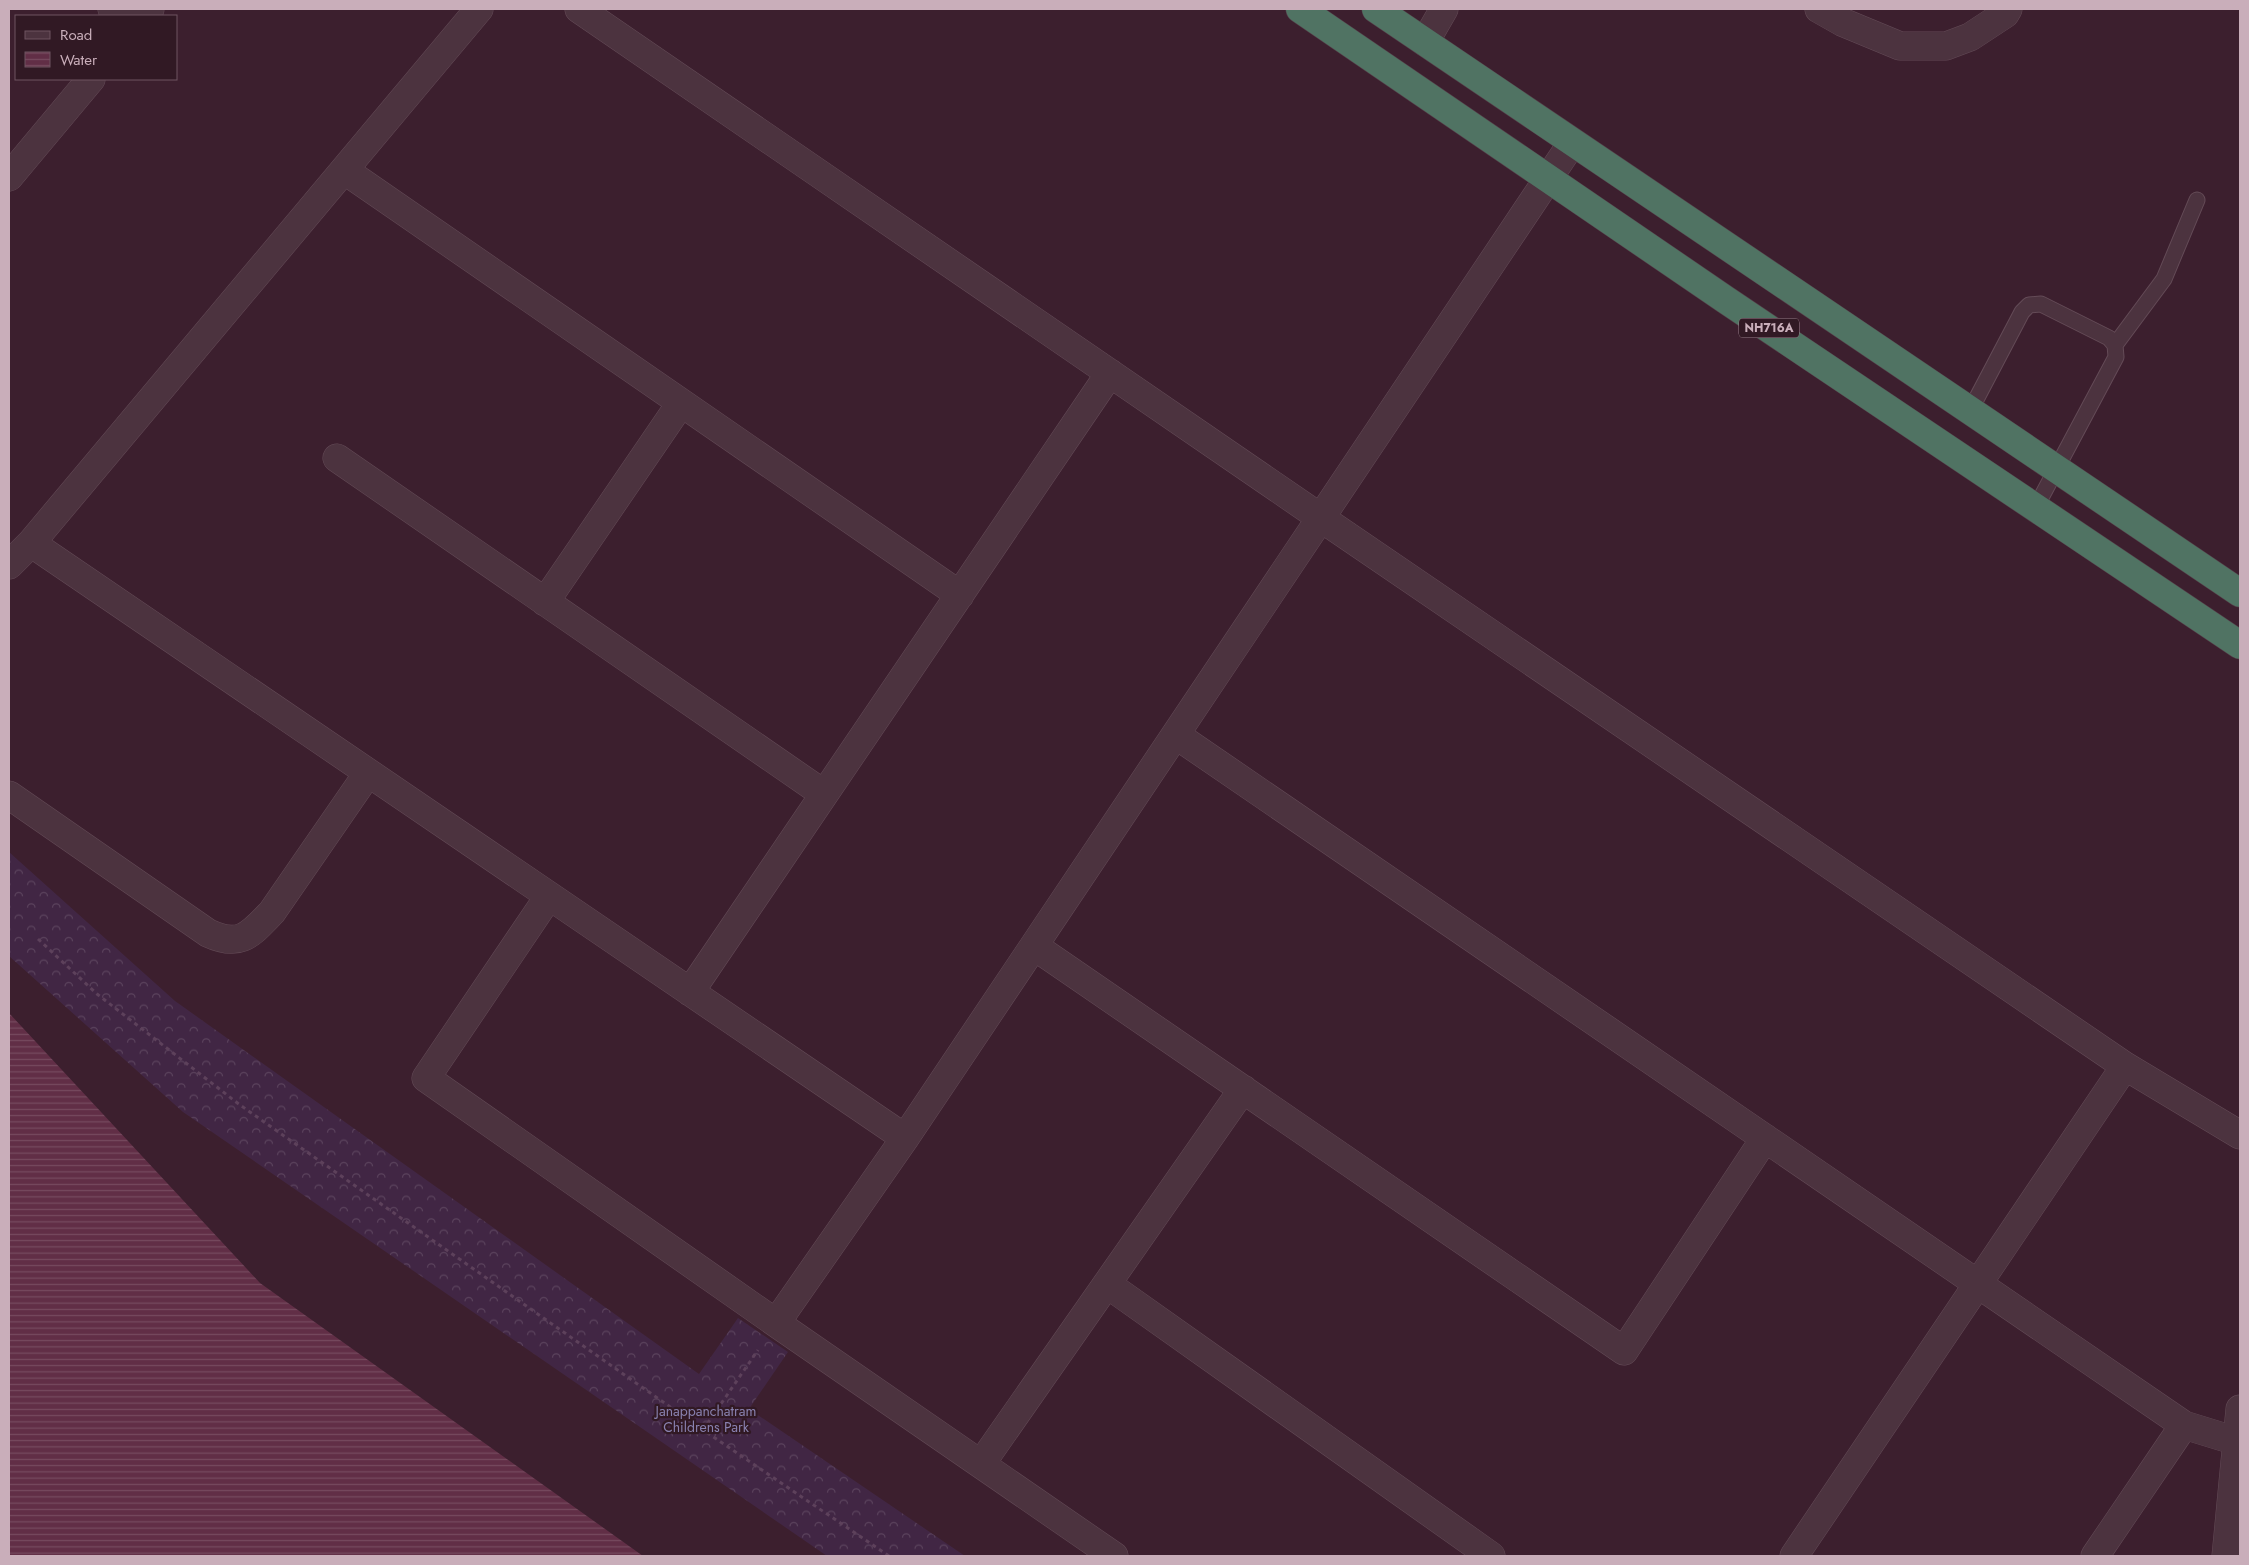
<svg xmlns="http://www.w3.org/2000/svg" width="2249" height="1565" font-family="Jost,sans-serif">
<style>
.forest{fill:url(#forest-crowns)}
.water{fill:url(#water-rules)}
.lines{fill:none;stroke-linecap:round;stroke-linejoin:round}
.lane-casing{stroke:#644b57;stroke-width:17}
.street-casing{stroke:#644b57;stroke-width:29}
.highway-casing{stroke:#543b47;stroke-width:29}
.path{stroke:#5d415b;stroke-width:3;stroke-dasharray:4 4;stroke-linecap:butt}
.lane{stroke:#4c333f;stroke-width:15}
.street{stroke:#4c333f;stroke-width:28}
.highway{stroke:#507363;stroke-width:28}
.labels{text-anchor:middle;stroke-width:4.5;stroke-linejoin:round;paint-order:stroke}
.shield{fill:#311924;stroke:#9b818d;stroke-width:1}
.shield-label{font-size:12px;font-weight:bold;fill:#c9aeba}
.park-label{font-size:14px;fill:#8982b0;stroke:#311924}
</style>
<defs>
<pattern id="forest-crowns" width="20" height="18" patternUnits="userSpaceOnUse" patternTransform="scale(1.25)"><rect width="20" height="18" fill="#412644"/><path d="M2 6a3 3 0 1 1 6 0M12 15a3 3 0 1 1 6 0" fill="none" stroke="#5b435d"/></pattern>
<pattern id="water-rules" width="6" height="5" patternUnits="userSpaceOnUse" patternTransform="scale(1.25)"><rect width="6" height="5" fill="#612e46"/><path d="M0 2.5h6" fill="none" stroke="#764a5f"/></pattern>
</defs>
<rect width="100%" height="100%" fill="#3c1f2e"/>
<!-- forest -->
<path class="forest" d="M 9,852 L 175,1001 L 699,1374 L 738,1318 L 788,1352 L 749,1409 L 965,1556 L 827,1556 L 183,1112 L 9,956 Z"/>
<!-- water -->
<path class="water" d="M 9,1013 L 260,1283 L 643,1556 L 9,1556 Z"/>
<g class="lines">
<defs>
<path id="lane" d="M 2115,345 L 2164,279 L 2197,200
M 1970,411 L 2022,312 L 2029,305 L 2041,304 L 2109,338 L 2115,345 L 2116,357 L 2036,507"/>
<path id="street" d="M 112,9 L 122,16
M 579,9 L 1321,518 L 2125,1066 L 2240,1135
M 1819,9 L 1842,22 L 1900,46 L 1946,46 L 1970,37 L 2005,14 L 2008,9
M 143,16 L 150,9
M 1425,42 L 1444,9
M 344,170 L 960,595
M 9,177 L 91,79
M 337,458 L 824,794
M 31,543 L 905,1138
M 9,565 L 31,543 L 479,9
M 545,602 L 681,403
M 1176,735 L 2184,1425 L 2236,1441
M 9,795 L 208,933 C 240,948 250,935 272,912 L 368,773
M 549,896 L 426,1078 L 776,1323 L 1114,1556
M 1034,946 L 1624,1351 L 1765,1138
M 690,992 L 1110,373
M 1107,1284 L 1491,1556
M 776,1323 L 905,1138 L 1572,143
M 981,1464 L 1243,1089
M 1794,1556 L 2125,1066
M 2095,1556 L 2184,1425
M 2226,1556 L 2240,1409"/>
<path id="highway" d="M 1300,9 L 1726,300 L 2240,645
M 1376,9 L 2240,593"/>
</defs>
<!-- lane casing -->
<use href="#lane" class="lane-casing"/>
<!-- street casing -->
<use href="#street" class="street-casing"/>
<!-- highway casing -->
<use href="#highway" class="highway-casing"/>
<!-- path -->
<path class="path" d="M 38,939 L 97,994 L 240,1105 L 703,1430 L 889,1556
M 703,1430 L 758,1350"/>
<!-- lane -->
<use href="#lane" class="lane"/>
<!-- street -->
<use href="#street" class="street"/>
<!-- highway -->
<use href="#highway" class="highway"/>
</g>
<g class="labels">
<!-- shield labels -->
<rect class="shield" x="1739" y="318.5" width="60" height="19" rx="4"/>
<g class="shield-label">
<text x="1769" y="332">NH716A</text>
</g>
<!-- park labels -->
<g class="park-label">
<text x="706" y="1416">Janappanchatram<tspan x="706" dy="16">Childrens Park</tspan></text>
</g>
</g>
<!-- border -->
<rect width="2249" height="1565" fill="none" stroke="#c9aeba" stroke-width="20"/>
<!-- legend -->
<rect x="15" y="15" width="162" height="65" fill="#311924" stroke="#6e5560"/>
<rect x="25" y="31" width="25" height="8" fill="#4c333f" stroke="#6e5560"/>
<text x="60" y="40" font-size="15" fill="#c9aeba">Road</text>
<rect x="25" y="52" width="25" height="15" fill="url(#water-rules)" stroke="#6e5560"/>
<text x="60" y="65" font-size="15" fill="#c9aeba">Water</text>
</svg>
